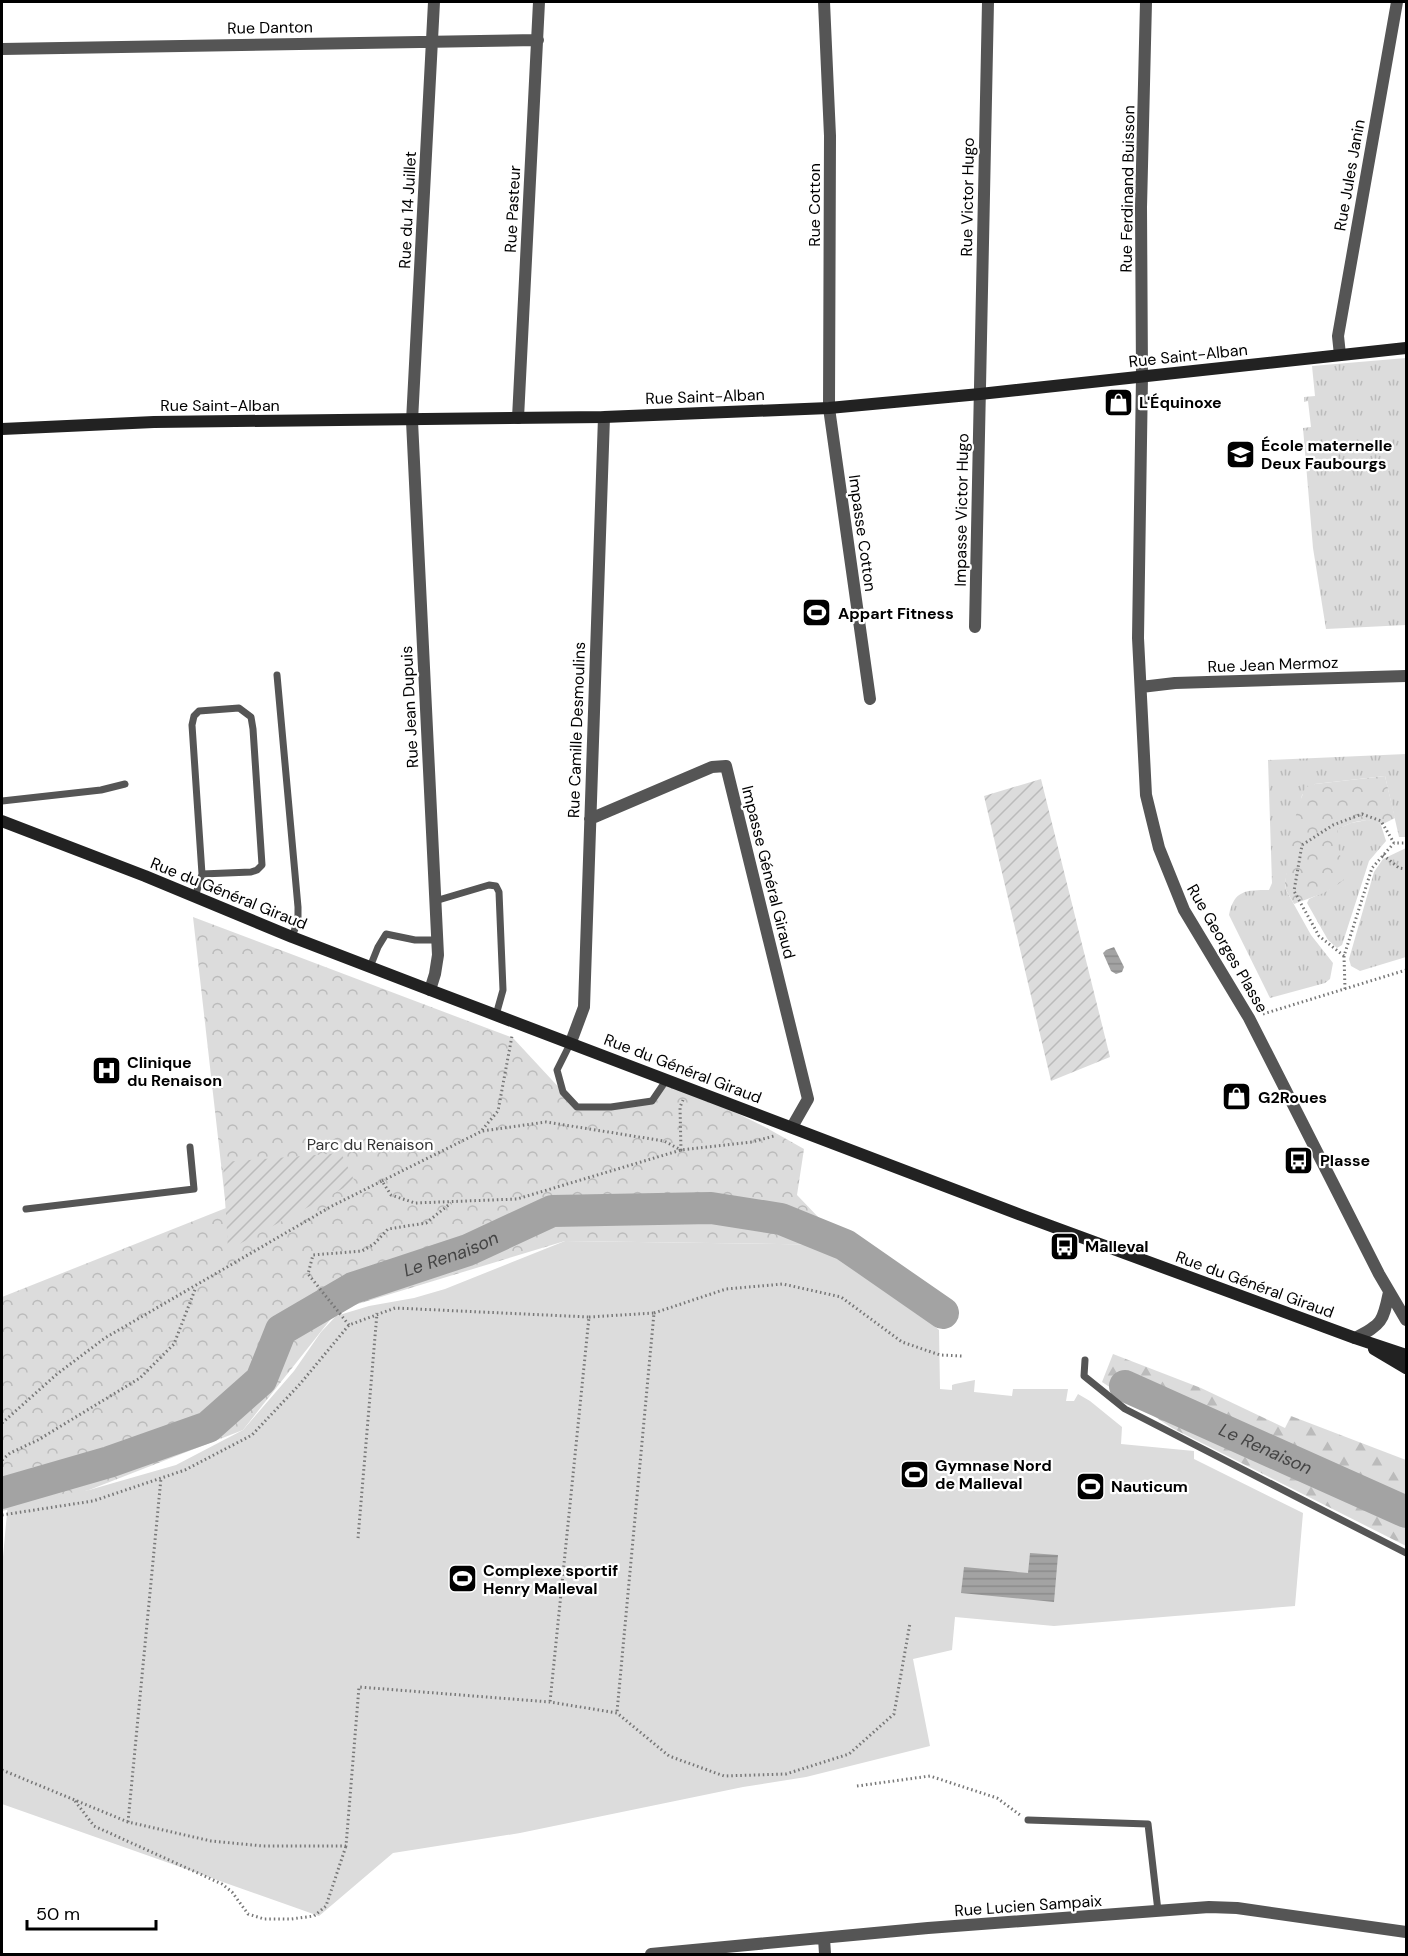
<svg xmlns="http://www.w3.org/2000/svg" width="1408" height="1956" font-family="'DM Sans',sans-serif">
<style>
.grass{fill:url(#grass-tufts)}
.forest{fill:url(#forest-firs)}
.park{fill:url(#park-crowns)}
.garden{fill:url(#garden-furrows)}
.pitch{fill:#dcdcdc}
.water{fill:url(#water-rules)}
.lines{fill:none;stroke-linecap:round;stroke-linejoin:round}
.river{stroke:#a3a3a3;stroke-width:32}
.path{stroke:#777;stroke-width:3;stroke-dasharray:1.5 3;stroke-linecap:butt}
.lane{stroke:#555;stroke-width:7}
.street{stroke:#555;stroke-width:12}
.secondary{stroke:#222;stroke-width:12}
.labels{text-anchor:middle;stroke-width:4.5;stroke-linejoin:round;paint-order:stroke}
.street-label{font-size:16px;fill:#000;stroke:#fff}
.poi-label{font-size:16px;font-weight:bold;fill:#000;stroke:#fff;text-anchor:start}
.park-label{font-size:16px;fill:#333;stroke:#fff}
.water-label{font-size:18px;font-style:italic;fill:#444;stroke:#fff}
</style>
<defs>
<pattern id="grass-tufts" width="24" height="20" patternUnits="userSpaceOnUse" patternTransform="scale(1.5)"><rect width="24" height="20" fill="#dcdcdc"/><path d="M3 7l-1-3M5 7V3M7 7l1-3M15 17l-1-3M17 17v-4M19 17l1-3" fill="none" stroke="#bbb"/></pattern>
<pattern id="forest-firs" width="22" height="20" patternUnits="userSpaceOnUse" patternTransform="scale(1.5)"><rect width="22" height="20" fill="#dcdcdc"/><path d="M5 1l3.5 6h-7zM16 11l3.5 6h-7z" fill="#bbb"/></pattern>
<pattern id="park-crowns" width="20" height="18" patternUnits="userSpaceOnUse" patternTransform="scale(1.5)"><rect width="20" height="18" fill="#dcdcdc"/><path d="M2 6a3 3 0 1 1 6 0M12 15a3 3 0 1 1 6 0" fill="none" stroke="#bbb"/></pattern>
<pattern id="garden-furrows" width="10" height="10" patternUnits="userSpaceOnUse" patternTransform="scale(1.5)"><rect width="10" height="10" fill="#dcdcdc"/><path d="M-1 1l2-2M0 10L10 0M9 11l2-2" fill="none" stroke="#bbb"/></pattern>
<pattern id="water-rules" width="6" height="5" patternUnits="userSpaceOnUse" patternTransform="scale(1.5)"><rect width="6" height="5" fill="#a3a3a3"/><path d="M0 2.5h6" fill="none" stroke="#8b8b8b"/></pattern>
</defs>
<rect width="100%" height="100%" fill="#fff"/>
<!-- grass -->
<path class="grass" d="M 1406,358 L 1406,625 L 1326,629 L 1313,548 L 1303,428 L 1311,427 L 1308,401 L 1304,402 L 1304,397 L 1315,396 L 1312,366 Z
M 1406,754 L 1406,837 L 1399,837 L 1385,776 L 1315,784 L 1302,795 L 1285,883 L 1286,890 L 1311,935 L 1333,963 L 1330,979 L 1325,983 L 1270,998 L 1229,915 C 1234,890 1246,890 1269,890 L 1272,883 L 1268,760 Z
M 1367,820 L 1375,821 L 1381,825 L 1386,841 L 1369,861 L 1342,945 L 1337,948 L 1328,940 L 1307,903 L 1309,899 L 1330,889 L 1341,861 L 1336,843 L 1337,829 L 1351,823 Z
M 1406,848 L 1406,957 L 1360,971 L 1351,966 L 1349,959 L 1374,872 L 1383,859 Z"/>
<!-- forest -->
<path class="forest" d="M 1113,1354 L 1201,1388 L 1285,1428 L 1291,1416 L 1406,1460 L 1406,1546 L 1172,1428 L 1102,1382 Z"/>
<!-- park -->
<path class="park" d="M 1385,776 L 1395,818 L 1381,825 C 1367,816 1352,822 1338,829 C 1336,846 1339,858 1349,872 C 1340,890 1312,897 1294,904 L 1286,890 L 1285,883 C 1290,852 1292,815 1306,787 L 1315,784 Z
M 193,917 L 513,1038 L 577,1107 L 652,1104 L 667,1079 L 765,1127 L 804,1149 L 797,1195 L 845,1245 L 565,1241 L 338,1310 L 243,1430 L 89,1490 L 2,1511 L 2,1297 L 226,1208 Z"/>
<!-- garden -->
<path class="garden" d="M 1041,779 L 1110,1057 L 1051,1081 L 984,796 Z
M 341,1153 L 355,1182 L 228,1250 L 223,1162 Z"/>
<!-- pitch -->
<path class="pitch" d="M 565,1241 L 845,1245 L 939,1330 L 940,1389 L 952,1390 L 952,1385 L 955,1384 L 975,1380 L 974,1392 L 1012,1396 L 1013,1389 L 1068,1389 L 1066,1401 L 1074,1401 L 1078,1394 L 1090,1401 L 1122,1427 L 1121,1444 L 1194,1451 L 1194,1459 L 1303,1513 L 1295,1606 L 1054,1626 L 955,1617 L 952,1650 L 913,1659 L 930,1746 L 806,1777 L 743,1787 L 520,1833 L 393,1853 L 319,1916 L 2,1804 L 2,1568 L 8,1502 L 89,1490 L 176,1465 L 243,1430 L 294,1371 L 321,1332 L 336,1316 L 369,1306 L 414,1298 L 445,1289 Z"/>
<!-- water -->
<path class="water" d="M 1114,947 L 1124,967 L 1122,972 L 1116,974 L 1111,971 L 1103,953 L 1106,950 Z
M 1030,1553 L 1058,1555 L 1054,1602 L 961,1593 L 964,1567 L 1028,1573 Z"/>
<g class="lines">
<!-- river -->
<g class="river">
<path id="s1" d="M 1125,1386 L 1406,1512"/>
<path id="s2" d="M 2,1493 L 109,1462 L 208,1427 L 261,1380 L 281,1330 L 353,1288 L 468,1250 L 552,1211 L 711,1208 L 781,1219 L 845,1245 L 943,1313"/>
</g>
<!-- path -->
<path class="path" d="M 1383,855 L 1399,868 L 1406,869
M 1344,956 L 1319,936 L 1294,891 L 1302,845 L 1333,825 L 1362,814 L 1381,821 L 1394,843
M 1345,989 L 1344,956 L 1372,868 L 1394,843 L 1406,843
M 1263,1014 L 1406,970
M 482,1130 L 498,1111 L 512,1036
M 382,1181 L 482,1131 L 546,1122 L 664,1141 L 681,1150 L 680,1107 L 683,1100
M 654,1313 L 726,1289 L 783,1284 L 841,1297 L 902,1342 L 940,1355 L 962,1356
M 589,1317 L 654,1313 L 617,1712
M 349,1325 L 308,1274 L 313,1255 L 362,1251 L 374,1244 L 388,1229 L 426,1223 L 451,1203
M 2,1423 L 57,1374 L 105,1338 L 332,1206 L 382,1181 L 391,1195 L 415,1203 L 517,1199 L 681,1150 L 752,1142 L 774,1136
M 2,1460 L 10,1453 L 38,1440 L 140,1378 L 174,1344 L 196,1287
M 2,1515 L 93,1501 L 185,1470 L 252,1435 L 300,1384 L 349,1325 L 395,1308 L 589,1317 L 550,1702
M 358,1538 L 377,1313
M 2,1770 L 128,1822 L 211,1841 L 263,1846 L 346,1846 L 359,1687 L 550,1702 L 617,1713 L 669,1756 L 724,1776 L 786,1774 L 849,1754 L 894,1714 L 910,1623
M 857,1786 L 930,1776 L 997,1798 L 1020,1815
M 75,1801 L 94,1826 L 222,1884 L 232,1892 L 248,1914 L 264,1919 L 291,1919 L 314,1916 L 326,1906 L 346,1846
M 128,1822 L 161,1478"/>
<!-- lane -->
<path class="lane" d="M 277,675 L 298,907 L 298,920 L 292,937
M 2,801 L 101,790 L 125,784
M 195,897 L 202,874 L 192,725 L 194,716 L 199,711 L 239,708 L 251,717 L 253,729 L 262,865 L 257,870 L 251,872 L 202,874
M 435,901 L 489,885 L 496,886 L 499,892 L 503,990 L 496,1015
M 370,967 L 378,947 L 386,934 L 415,940 L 437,940
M 571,1042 L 557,1070 L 563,1092 L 577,1107 L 611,1107 L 652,1101 L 667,1079
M 26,1209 L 194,1189 L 190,1147
M 1085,1360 L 1084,1376 L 1125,1409 L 1406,1553
M 1028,1820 L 1148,1824 L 1158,1911"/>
<!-- street -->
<path class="street" d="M 824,2 L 830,136 L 829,408 L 870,699
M 1146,2 L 1141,207 L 1142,376 L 1138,638 L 1146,795 L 1159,848 L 1184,910 L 1249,1018 L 1379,1274 L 1406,1320
M 2,49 L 538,40
M 1340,355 L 1338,336 L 1397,2
M 518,418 L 539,2
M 975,627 L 988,2
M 1141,687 L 1175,683 L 1406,676
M 590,819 L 712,767 L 726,766 L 808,1099 L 792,1127
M 430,990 L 435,974 L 438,955 L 412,421 L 434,2
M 571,1042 L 584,1007 L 604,417
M 1355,1338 C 1383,1324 1383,1321 1389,1292
M 824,1938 L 825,1954
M 651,1954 L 928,1928 L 1209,1907 L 1237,1908 L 1406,1932"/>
<!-- secondary -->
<path class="secondary" d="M 2,429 L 154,422 L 604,417 L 829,408 L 980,394 L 1406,348
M 2,821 L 145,876 L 292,937 L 430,990 L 1021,1215 L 1355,1338 L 1406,1355
M 1374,1349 L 1406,1368"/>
</g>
<!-- icons -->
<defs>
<symbol id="shop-square" viewBox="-11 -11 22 22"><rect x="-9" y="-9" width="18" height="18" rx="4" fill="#000" stroke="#fff"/><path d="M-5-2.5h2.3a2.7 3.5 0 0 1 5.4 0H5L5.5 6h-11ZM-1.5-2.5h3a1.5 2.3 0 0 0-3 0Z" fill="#fff"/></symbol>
<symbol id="school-square" viewBox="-11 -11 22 22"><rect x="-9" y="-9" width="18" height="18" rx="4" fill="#000" stroke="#fff"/><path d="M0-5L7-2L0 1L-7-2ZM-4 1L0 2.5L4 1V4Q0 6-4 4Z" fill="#fff"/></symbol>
<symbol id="stadium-square" viewBox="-11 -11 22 22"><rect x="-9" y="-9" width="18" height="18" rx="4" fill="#000" stroke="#fff"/><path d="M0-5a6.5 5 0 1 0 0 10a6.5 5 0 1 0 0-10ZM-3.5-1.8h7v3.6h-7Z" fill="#fff"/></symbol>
<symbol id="hospital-square" viewBox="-11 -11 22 22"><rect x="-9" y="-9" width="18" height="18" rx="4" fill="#000" stroke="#fff"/><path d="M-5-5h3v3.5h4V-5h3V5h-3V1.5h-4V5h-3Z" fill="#fff"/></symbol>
<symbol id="bus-square" viewBox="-11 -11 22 22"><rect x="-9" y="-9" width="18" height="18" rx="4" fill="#000" stroke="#fff"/><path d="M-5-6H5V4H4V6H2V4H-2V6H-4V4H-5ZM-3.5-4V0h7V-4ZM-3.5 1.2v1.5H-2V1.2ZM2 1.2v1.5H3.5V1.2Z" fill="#fff"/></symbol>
</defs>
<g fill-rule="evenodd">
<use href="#shop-square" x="1102" y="386" width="33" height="33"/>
<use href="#school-square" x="1224" y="438" width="33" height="33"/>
<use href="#stadium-square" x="800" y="596" width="33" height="33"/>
<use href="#hospital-square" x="90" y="1054" width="33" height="33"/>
<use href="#shop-square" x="1220" y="1080" width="33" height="33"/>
<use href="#bus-square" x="1282" y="1144" width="33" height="33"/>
<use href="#bus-square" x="1048" y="1230" width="33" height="33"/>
<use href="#stadium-square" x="898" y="1458" width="33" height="33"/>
<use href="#stadium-square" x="1074" y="1470" width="33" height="33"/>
<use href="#stadium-square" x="446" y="1562" width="33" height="33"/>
</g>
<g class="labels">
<!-- street labels -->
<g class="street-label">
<text transform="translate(270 27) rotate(-1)" y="6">Rue Danton</text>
<text transform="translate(1349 175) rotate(-80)" y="6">Rue Jules Janin</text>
<text transform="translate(1127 189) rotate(-89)" y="6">Rue Ferdinand Buisson</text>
<text transform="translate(967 197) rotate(-89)" y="6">Rue Victor Hugo</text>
<text transform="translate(814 205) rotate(-90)" y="6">Rue Cotton</text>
<text transform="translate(512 209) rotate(-87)" y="6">Rue Pasteur</text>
<text transform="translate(407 210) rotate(-87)" y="6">Rue du 14 Juillet</text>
<text transform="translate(1188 355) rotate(-6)" y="6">Rue Saint-Alban</text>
<text transform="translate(705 396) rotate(-2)" y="6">Rue Saint-Alban</text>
<text x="220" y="411">Rue Saint-Alban</text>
<text transform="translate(961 510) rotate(-89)" y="6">Impasse Victor Hugo</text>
<text transform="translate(863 533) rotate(82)" y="6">Impasse Cotton</text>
<text transform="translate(1273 664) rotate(-2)" y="6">Rue Jean Mermoz</text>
<text transform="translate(409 707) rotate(-93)" y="6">Rue Jean Dupuis</text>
<text transform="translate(576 730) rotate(-88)" y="6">Rue Camille Desmoulins</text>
<text transform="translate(769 872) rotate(76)" y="6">Impasse Général Giraud</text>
<text transform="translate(229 893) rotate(22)" y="6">Rue du Général Giraud</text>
<text transform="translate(1228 948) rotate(60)" y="6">Rue Georges Plasse</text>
<text transform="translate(683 1068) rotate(21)" y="6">Rue du Général Giraud</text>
<text transform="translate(1255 1284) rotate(20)" y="6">Rue du Général Giraud</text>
<text transform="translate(1028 1905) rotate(-4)" y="6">Rue Lucien Sampaix</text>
</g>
<!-- poi labels -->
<g class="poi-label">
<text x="1139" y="408">L'Équinoxe</text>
<text x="1261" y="451">École maternelle<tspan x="1261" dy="18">Deux Faubourgs</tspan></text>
<text x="838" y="619">Appart Fitness</text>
<text x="127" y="1068">Clinique<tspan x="127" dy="18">du Renaison</tspan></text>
<text x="1258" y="1103">G2Roues</text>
<text x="1320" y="1166">Plasse</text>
<text x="1085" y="1252">Malleval</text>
<text x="935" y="1471">Gymnase Nord<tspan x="935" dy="18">de Malleval</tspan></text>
<text x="1111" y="1492">Nauticum</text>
<text x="483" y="1576">Complexe sportif<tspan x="483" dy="18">Henry Malleval</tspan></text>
</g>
<!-- park labels -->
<g class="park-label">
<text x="370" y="1150">Parc du Renaison</text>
</g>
<!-- water labels -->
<g class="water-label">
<text dy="6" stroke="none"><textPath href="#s2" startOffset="528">Le Renaison</textPath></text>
<text dy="6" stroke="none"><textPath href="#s1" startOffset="154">Le Renaison</textPath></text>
</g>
</g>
<!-- border -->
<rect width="1408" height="1956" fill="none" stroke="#000000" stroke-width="6"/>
<!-- scale -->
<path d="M27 1920v9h129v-9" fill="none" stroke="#000000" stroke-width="3"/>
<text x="36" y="1920" font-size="18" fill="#000000" stroke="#ffffff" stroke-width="4.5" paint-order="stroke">50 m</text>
</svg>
